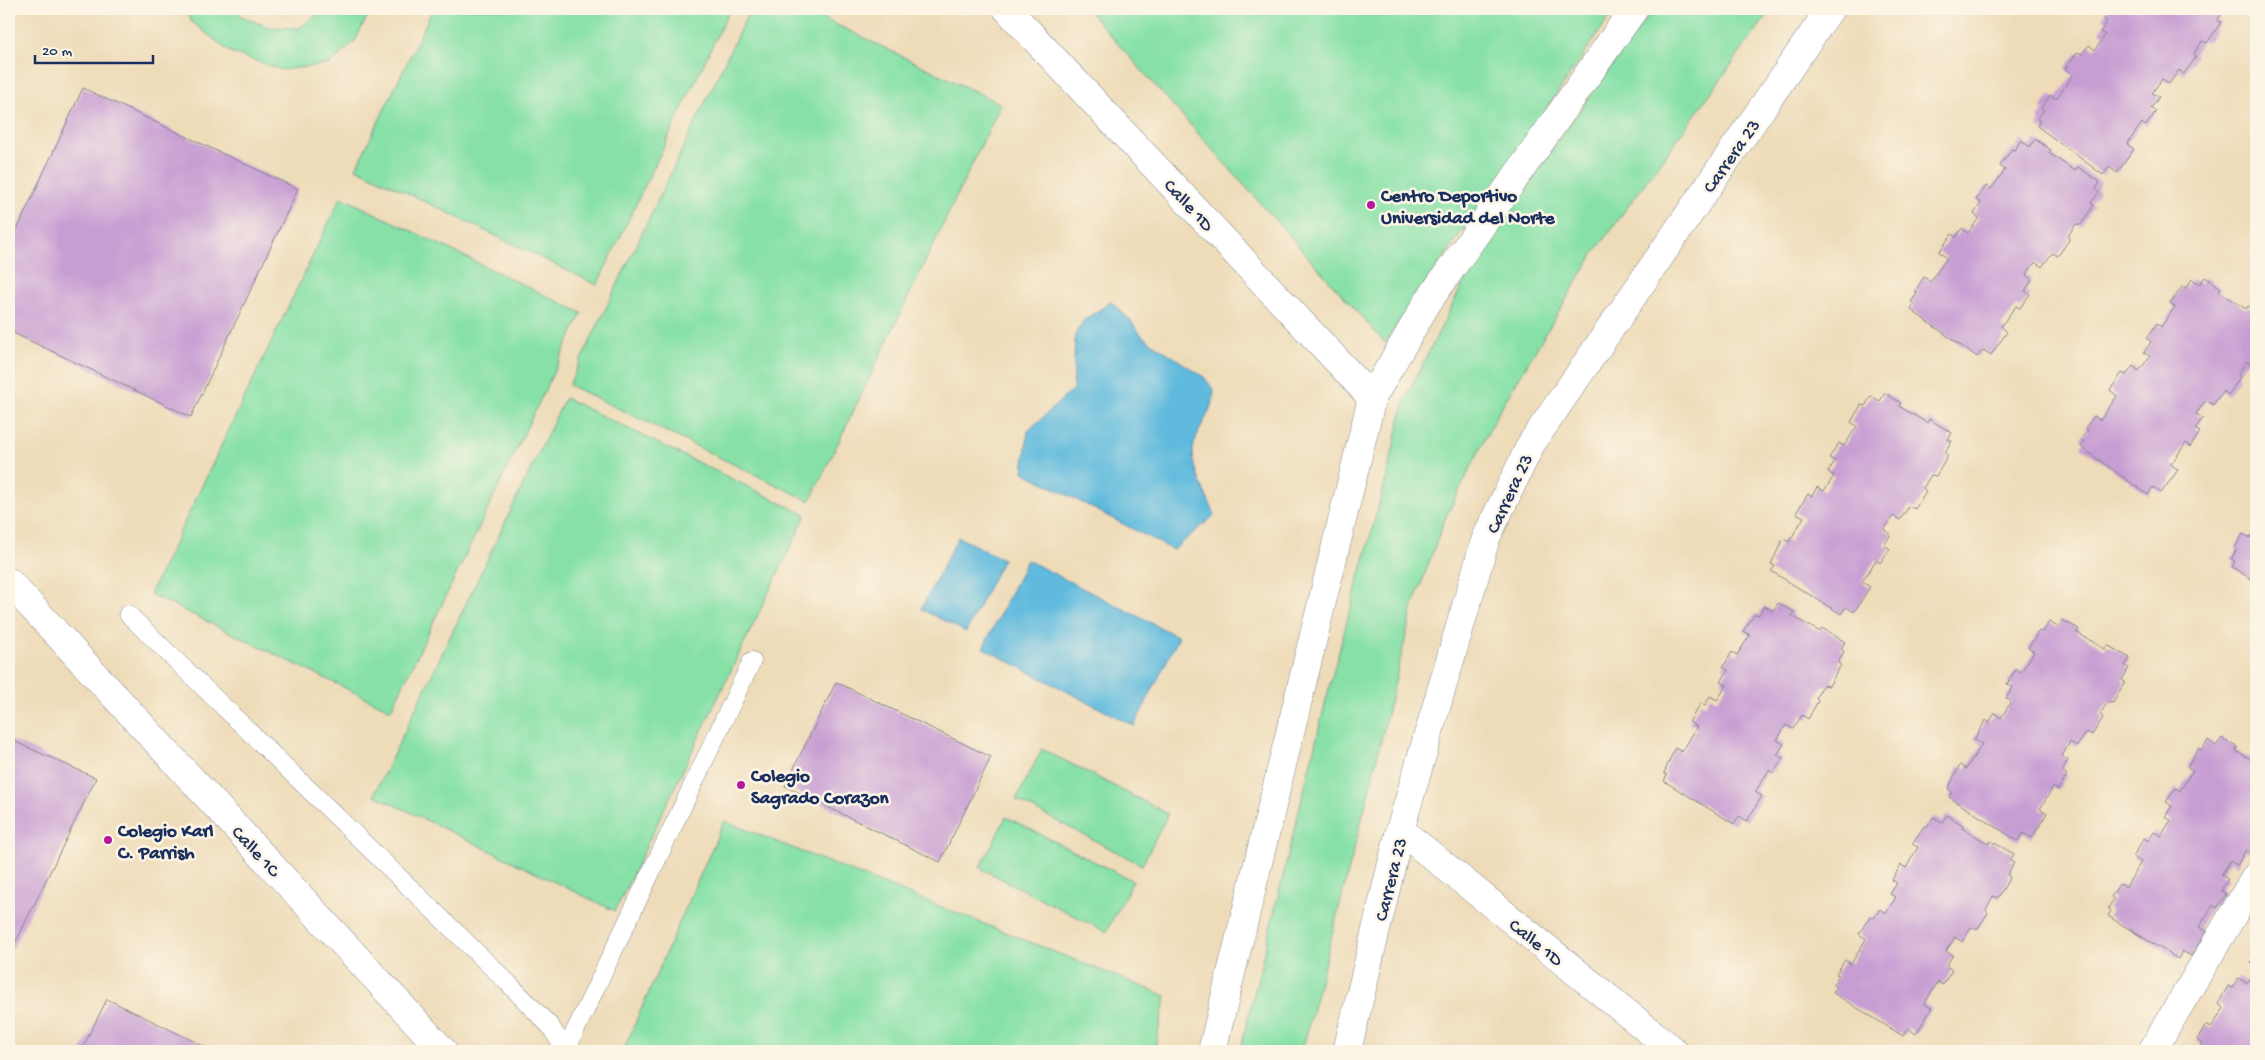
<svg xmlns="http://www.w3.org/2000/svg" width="2265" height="1060" font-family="'Gochi Hand',sans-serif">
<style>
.green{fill:#87e1a7;stroke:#518882}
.water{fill:#5fbadd;stroke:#3d749e}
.building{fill:#c79ed3}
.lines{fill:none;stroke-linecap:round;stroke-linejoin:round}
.lane-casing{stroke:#84868c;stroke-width:19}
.street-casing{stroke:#84868c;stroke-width:29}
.secondary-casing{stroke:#84868c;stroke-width:29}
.lane{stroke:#fff;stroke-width:18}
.street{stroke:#fff;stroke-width:28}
.secondary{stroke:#fff;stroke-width:28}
.poi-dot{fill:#b5179e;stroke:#fcf5e5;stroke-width:2}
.labels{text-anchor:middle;stroke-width:5;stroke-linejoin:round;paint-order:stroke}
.street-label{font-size:19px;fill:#1b2f5e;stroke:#fcf5e5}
.poi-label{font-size:19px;font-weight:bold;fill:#1b2f5e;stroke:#fcf5e5;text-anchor:start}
</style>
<rect width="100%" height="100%" fill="#fcf5e5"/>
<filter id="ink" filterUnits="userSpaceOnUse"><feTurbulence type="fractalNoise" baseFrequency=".02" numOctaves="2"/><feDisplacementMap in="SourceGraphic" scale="10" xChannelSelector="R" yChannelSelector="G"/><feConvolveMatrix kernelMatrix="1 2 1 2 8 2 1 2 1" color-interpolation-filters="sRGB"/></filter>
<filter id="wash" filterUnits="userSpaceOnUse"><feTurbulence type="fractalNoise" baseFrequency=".0096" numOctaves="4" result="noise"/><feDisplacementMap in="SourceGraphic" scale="20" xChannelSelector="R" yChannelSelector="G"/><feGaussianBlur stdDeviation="1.12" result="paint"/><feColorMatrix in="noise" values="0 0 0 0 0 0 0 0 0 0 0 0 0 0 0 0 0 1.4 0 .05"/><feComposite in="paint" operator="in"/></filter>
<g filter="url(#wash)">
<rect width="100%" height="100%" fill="#eedcb9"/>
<!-- green -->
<path class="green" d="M 185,9 L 235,9 L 241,16 L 268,27 L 299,28 L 325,9 L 371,9 L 355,41 L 330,64 L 282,70 L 230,52 L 191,21 Z
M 433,9 L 730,9 L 597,285 L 356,168 Z
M 750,9 L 804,9 L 1001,104 L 810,501 L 569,385 Z
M 1087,9 L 1615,9 L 1385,343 Z
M 1653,9 L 1772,9 L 1594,253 L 1499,411 L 1445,519 L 1413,606 L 1369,791 L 1302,1051 L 1240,1051 L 1330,684 L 1387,475 L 1405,399 L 1480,250 Z
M 341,197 L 582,313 L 391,710 L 150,594 Z
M 565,398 L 806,515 L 615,911 L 374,795 Z
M 1042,749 L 1168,814 L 1142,865 L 1016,800 Z
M 1006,817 L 1133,881 L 1106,932 L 980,868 Z
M 724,821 L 1166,996 L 1154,1051 L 623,1051 Z"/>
<!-- water -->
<path class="water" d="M 1111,302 L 1130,320 L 1143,337 L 1204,377 L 1214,390 C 1212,415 1200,423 1194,444 C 1188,463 1208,498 1215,515 L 1173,550 L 1023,472 L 1028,431 L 1073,389 L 1075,335 L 1084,320 Z
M 958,537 L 1003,559 L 966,632 L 921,609 Z
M 1027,560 L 1179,637 L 1134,726 L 983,648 Z"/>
<g id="blocks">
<!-- building -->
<path class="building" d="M 2108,9 L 2225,9 L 2217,21 L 2221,22 L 2207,43 L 2202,41 L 2194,54 L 2196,57 L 2184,74 L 2179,70 L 2169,84 L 2162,79 L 2152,93 L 2159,97 L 2151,108 L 2156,111 L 2146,126 L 2142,123 L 2127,144 L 2134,149 L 2117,173 L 2109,167 L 2103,175 L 2037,126 L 2040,121 L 2037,119 L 2044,110 L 2041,108 L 2050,95 L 2056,99 L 2073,75 L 2065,69 L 2078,52 L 2082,54 L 2089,45 L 2095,50 L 2105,35 L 2100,32 L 2107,21 L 2102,18 Z
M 83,88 L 298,189 L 191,417 L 9,331 L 9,247 Z
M 2035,139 L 2051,150 L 2049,153 L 2075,171 L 2078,167 L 2100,182 L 2096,189 L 2099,192 L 2091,203 L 2094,205 L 2081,225 L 2076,224 L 2068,236 L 2069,240 L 2058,256 L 2052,253 L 2042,267 L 2035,262 L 2026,275 L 2032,280 L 2025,291 L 2030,294 L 2020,308 L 2016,306 L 2001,326 L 2007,332 L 1991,355 L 1983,350 L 1977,357 L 1911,310 L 1914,304 L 1911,302 L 1918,292 L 1915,291 L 1924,277 L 1930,282 L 1947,258 L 1939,252 L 1952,234 L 1956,237 L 1962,228 L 1968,233 L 1979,218 L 1974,214 L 1981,203 L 1976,200 L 1986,186 L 1991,189 L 2005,170 L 2000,166 L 2012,149 L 2015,150 L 2021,140 L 2030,147 Z
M 2205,277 L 2221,288 L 2219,291 L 2246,309 L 2248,306 L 2256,311 L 2256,356 L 2251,363 L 2246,362 L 2238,374 L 2240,378 L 2228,395 L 2223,391 L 2213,405 L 2206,400 L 2196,414 L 2203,418 L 2195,429 L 2200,432 L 2190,447 L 2186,443 L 2171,464 L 2178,470 L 2161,493 L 2153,487 L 2148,495 L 2081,447 L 2084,442 L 2081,439 L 2088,430 L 2085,428 L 2094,416 L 2100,420 L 2117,396 L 2110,390 L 2122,373 L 2126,375 L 2133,366 L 2139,371 L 2150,356 L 2144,352 L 2151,342 L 2147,338 L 2157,323 L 2161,327 L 2175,307 L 2170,303 L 2182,287 L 2186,288 L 2192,279 L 2200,284 Z
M 1885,393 L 1901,403 L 1899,406 L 1927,423 L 1929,419 L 1952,433 L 1948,440 L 1952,441 L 1945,453 L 1948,456 L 1936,476 L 1931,475 L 1923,488 L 1926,491 L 1915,509 L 1909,506 L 1900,520 L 1893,516 L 1884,530 L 1891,534 L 1884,545 L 1890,549 L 1880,563 L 1876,560 L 1862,582 L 1870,587 L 1854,612 L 1846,607 L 1841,614 L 1771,571 L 1775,566 L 1771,564 L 1783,539 L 1789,542 L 1804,517 L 1796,513 L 1808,494 L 1812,496 L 1817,487 L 1824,491 L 1834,476 L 1828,472 L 1835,461 L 1829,458 L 1839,443 L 1844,446 L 1857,426 L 1851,422 L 1861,405 L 1865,406 L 1871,396 L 1880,401 Z
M 2256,527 L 2256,582 L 2232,567 L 2235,561 L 2231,559 L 2237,549 L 2235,548 L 2243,534 L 2250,538 Z
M 1778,603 L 1794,612 L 1792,616 L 1820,632 L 1822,628 L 1845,642 L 1841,649 L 1844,651 L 1838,663 L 1841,665 L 1829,686 L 1823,685 L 1816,698 L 1818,701 L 1808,719 L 1802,715 L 1793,729 L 1786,725 L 1777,740 L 1784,744 L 1777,755 L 1783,758 L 1773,773 L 1769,770 L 1755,792 L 1762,796 L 1747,821 L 1739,816 L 1734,824 L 1664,781 L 1667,775 L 1664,773 L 1675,748 L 1682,752 L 1697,727 L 1689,722 L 1701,703 L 1705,706 L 1710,696 L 1717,700 L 1727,685 L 1721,682 L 1728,670 L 1723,667 L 1732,652 L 1737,655 L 1750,635 L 1743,631 L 1755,614 L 1759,615 L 1764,606 L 1773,611 Z
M 2062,620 L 2079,629 L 2076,632 L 2105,649 L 2107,645 L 2130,658 L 2125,666 L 2129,668 L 2122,680 L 2125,682 L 2113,703 L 2108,702 L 2100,714 L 2103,718 L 2092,735 L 2087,732 L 2077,746 L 2070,742 L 2062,756 L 2068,760 L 2062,771 L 2067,775 L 2058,790 L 2053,787 L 2040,809 L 2047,813 L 2032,838 L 2023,833 L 2018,841 L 1949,797 L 1952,792 L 1948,789 L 1960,765 L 1966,769 L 1982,744 L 1974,739 L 1986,720 L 1989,723 L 1995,713 L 2001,718 L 2011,702 L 2006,698 L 2013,687 L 2007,684 L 2016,669 L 2021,672 L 2034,652 L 2028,648 L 2039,631 L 2043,632 L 2049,622 L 2058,627 Z
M 836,682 L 991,757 L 940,862 L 785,786 Z
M 2222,738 L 2237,747 L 2236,751 L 2256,762 L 2256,846 L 2251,854 L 2246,850 L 2237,865 L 2230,861 L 2221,875 L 2228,879 L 2221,890 L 2226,894 L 2217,908 L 2213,905 L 2199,927 L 2206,932 L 2191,956 L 2182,951 L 2178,959 L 2108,916 L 2111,911 L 2108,908 L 2114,899 L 2111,897 L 2119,884 L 2126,887 L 2141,862 L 2133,857 L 2144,838 L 2148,841 L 2154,832 L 2161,836 L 2171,820 L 2165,817 L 2172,806 L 2166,802 L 2176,788 L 2180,791 L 2193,770 L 2187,767 L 2198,749 L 2202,750 L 2208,740 L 2216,746 Z
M 9,739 L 96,778 L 10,954 L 9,953 Z
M 1947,815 L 1963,825 L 1962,828 L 1989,844 L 1991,841 L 2014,854 L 2010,861 L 2014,863 L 2007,875 L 2010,877 L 1998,898 L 1993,896 L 1986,910 L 1988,913 L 1977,930 L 1971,927 L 1962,942 L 1955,937 L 1946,951 L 1953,955 L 1946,966 L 1952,970 L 1943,985 L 1938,982 L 1924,1004 L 1932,1008 L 1916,1034 L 1908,1028 L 1903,1036 L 1833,993 L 1836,987 L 1833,985 L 1839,975 L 1836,974 L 1845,960 L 1851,964 L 1866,939 L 1859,934 L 1870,916 L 1874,918 L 1880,909 L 1886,913 L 1896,897 L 1890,894 L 1897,883 L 1892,880 L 1901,865 L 1906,868 L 1918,847 L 1912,844 L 1924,826 L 1927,827 L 1933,817 L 1942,822 Z
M 2256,947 L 2256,965 L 2251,962 L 2255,957 L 2251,954 Z
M 2252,976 L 2256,978 L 2256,1051 L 2197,1051 L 2202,1044 L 2197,1040 L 2206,1025 L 2211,1028 L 2224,1008 L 2218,1004 L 2228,986 L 2232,988 L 2238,978 L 2247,983 Z
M 107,999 L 214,1051 L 81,1051 Z"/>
</g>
</g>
<g filter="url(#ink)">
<use href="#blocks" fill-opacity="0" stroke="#84868c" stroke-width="1"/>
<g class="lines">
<defs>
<path id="lane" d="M 128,614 L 508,983 L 550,1026 L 566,1051
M 566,1050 L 752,661"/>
<path id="street" d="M 1007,9 L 1372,398
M 9,582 L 443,1051
M 1400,830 L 1674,1051
M 2152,1051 L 2256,876"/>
<path id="secondary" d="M 1212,1051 L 1372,398 L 1427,303 L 1634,9
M 1347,1051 L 1400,830 L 1486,538 L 1531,444 L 1830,9"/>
</defs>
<!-- lane casing -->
<use href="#lane" class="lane-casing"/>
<!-- street casing -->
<use href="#street" class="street-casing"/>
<!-- secondary casing -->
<use href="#secondary" class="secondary-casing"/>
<!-- lane -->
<use href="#lane" class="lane"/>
<!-- street -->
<use href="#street" class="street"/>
<!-- secondary -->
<use href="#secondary" class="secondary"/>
</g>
</g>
<!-- markers -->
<g class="poi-dot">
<circle cx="1371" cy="205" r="5"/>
<circle cx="741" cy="785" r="5"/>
<circle cx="108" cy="840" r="5"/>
</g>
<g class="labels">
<!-- street labels -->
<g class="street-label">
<text transform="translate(1730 155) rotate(-55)" y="7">Carrera 23</text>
<text transform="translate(1190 204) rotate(47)" y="7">Calle 1D</text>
<text transform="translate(1508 493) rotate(-65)" y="7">Carrera 23</text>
<text transform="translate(257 850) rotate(47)" y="7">Calle 1C</text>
<text transform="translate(1389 879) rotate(-76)" y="7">Carrera 23</text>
<text transform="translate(1537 941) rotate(39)" y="7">Calle 1D</text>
</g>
<!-- poi labels -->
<g class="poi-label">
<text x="1381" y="201">Centro Deportivo<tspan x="1381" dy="22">Universidad del Norte</tspan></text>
<text x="751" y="781">Colegio<tspan x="751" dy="22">Sagrado Corazon</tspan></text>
<text x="118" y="836">Colegio Karl<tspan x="118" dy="22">C. Parrish</tspan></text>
</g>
</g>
<!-- margin -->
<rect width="2265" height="1060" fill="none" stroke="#fcf5e5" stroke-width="30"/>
<!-- scale -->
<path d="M35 55v8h118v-8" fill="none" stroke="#1b2f5e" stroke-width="2.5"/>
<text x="42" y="55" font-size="15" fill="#1b2f5e" stroke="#fcf5e5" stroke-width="4" paint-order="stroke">20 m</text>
</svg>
